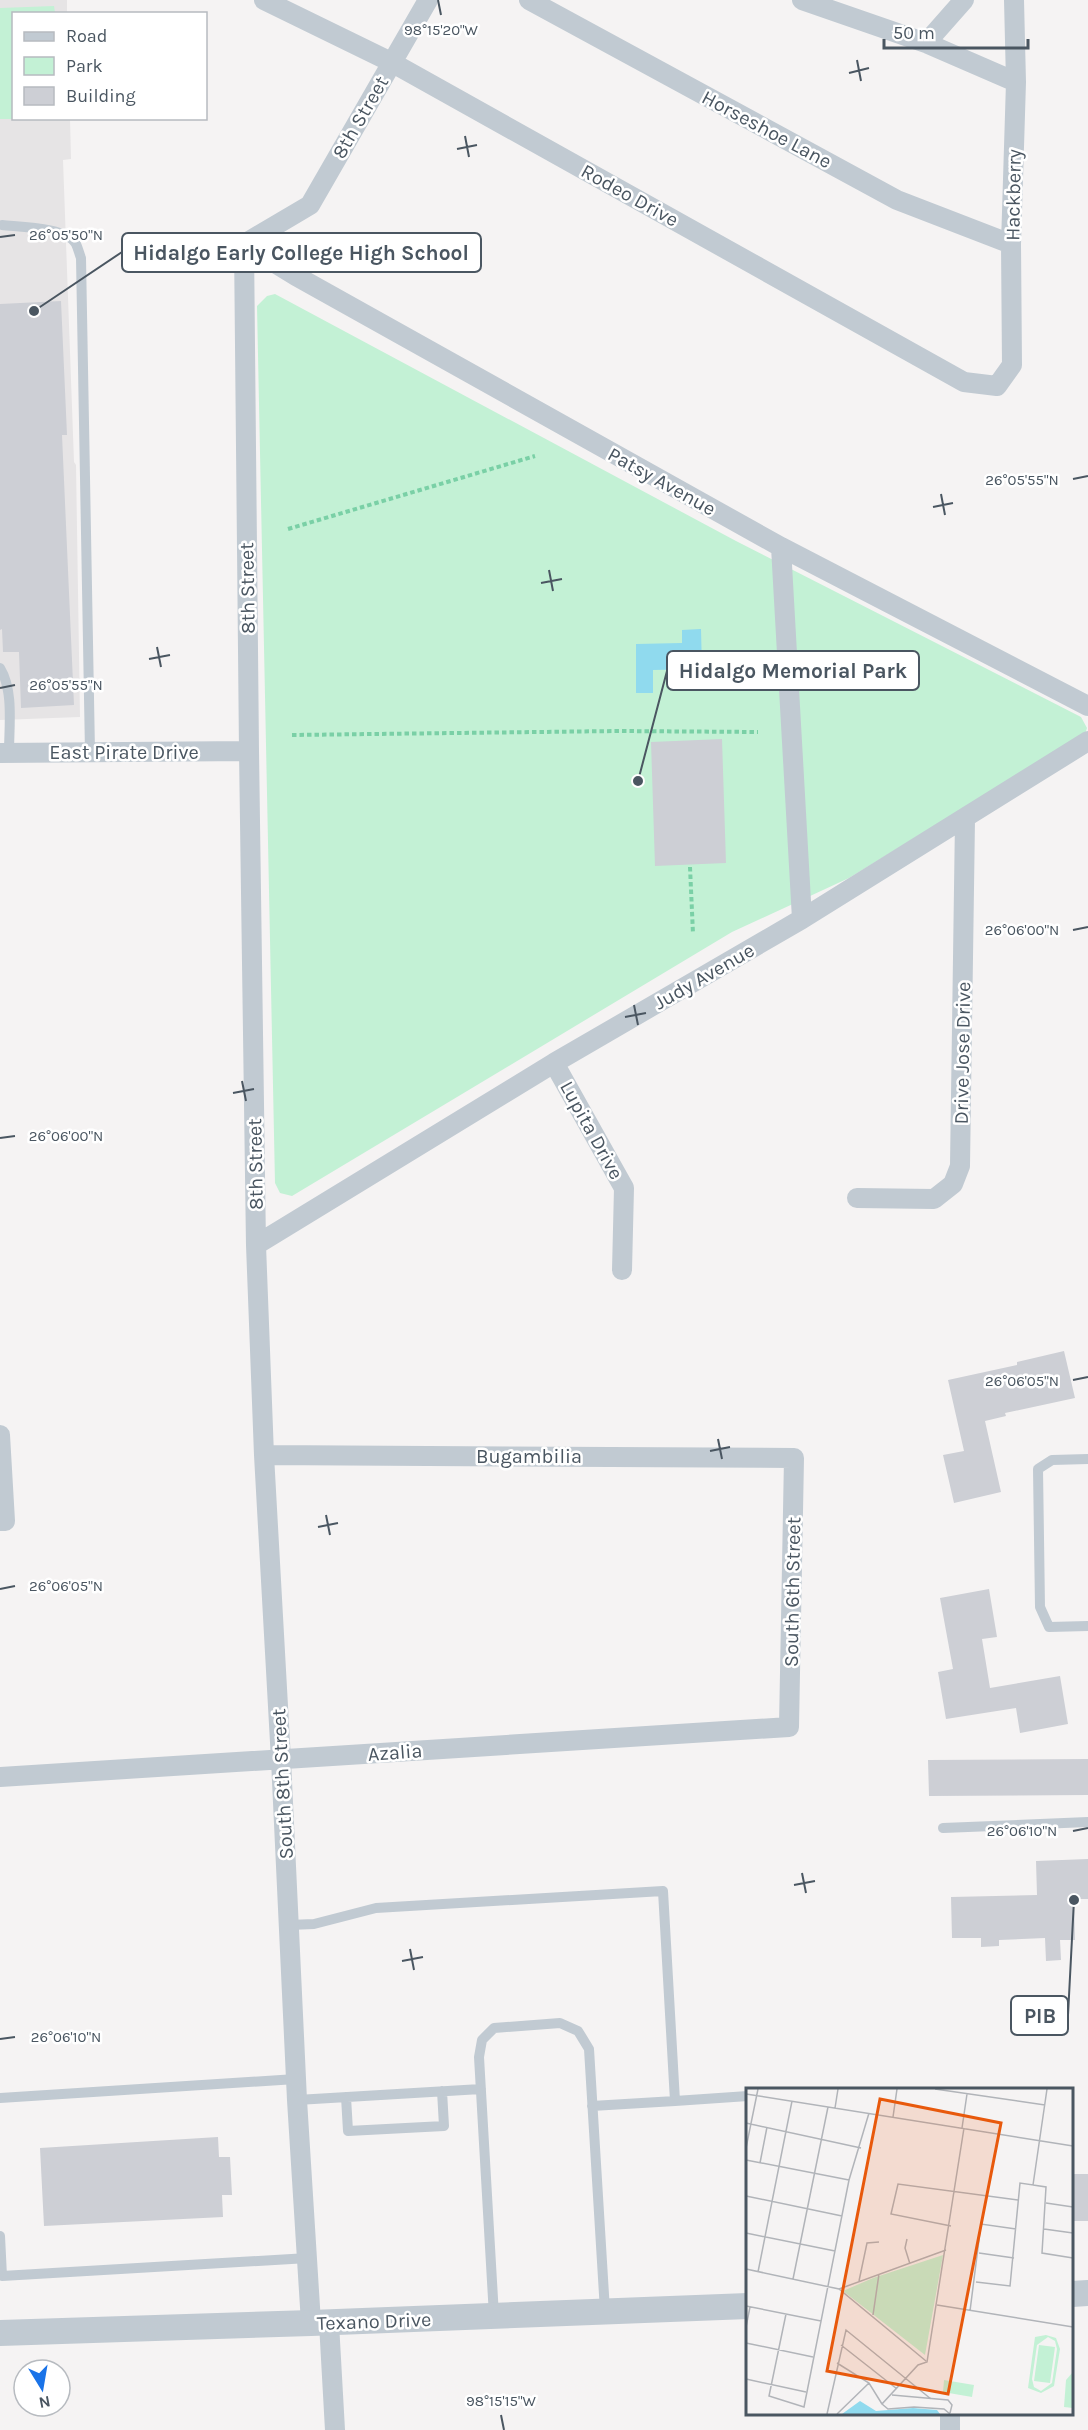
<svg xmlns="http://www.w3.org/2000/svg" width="1088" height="2430" font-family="Karla,sans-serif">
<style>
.education{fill:#e6e4e5}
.green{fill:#c3f1d5}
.water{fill:#90daee}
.building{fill:#cdcfd5}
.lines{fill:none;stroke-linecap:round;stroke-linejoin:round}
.path{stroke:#7ad0a6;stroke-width:4;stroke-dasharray:4.5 3;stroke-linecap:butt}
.service{stroke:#c1cad2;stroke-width:10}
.minor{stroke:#c1cad2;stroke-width:20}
.tertiary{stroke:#c1cad2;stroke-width:26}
.ticks{fill:none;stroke:#4a5661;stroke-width:2}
.labels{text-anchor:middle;stroke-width:5;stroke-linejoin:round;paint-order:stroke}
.street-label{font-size:20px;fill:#4a5661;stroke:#fff}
.inset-road{fill:none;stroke:#b1b4b9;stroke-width:1.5}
.view{fill:#e8590c;fill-opacity:0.15;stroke:#e8590c;stroke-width:3}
.inset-edge{fill:none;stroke:#4a5661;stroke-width:3}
.ticks-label{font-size:15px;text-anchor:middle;fill:#4a5661;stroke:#fff;stroke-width:5;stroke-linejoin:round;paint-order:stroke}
.leader{fill:none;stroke:#4a5661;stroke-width:2}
.callout-dot{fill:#4a5661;stroke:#fff;stroke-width:2}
.callout{fill:#fff;stroke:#4a5661;stroke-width:2}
.callout-label{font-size:21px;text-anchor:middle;font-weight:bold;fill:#4a5661}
</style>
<rect width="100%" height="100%" fill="#f5f3f3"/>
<!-- education -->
<path class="education" d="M 0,0 L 67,0 L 67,13 L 14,14 L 14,118 L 70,119 L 71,159 L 63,160 L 74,462 L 76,465 L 80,717 L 0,720 Z"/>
<!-- green -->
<path class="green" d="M 54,6 L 55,13 L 14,14 L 14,118 L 19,119 L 0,119 L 0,8 Z
M 275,294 L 736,541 L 1081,717 L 1087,728 L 1085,734 L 849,878 L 732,932 L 292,1196 L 280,1193 L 275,1183 L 257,306 L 267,296 Z"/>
<!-- water -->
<path class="water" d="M 701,629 L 702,669 L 653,670 L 653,693 L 636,693 L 636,644 L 682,643 L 682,630 Z"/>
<!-- building -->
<path class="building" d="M 61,301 L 67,435 L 62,435 L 74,705 L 21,708 L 19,652 L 3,652 L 2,629 L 0,630 L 0,304 Z
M 722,739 L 726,863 L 655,866 L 651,742 Z
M 1064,1351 L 1075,1398 L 1005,1413 L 1006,1416 L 985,1421 L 1001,1492 L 954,1503 L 943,1455 L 964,1451 L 948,1380 L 1017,1365 L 1017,1362 Z
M 989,1589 L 997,1637 L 982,1639 L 990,1688 L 1060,1676 L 1068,1724 L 1020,1733 L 1016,1708 L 946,1719 L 938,1672 L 953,1669 L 940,1598 Z
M 1088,1759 L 1088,1795 L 929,1796 L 928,1760 Z
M 1088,1859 L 1088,1899 L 1074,1899 L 1075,1940 L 1060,1940 L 1061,1960 L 1046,1961 L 1045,1938 L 999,1940 L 999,1946 L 981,1947 L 981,1938 L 952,1938 L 951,1897 L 1037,1895 L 1036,1861 Z
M 218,2137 L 219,2157 L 230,2157 L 232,2195 L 222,2195 L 223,2217 L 44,2226 L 40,2148 Z
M 1071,2174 L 1088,2174 L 1088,2221 L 1071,2221 Z"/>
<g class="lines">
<!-- path -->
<path class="path" d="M 288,529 L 535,456
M 292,735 L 619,731 L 758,732
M 690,867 L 693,934"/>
<!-- service -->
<path class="service" d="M 2,225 C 20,227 67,227 76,244 C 78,248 79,253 81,258 L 90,752
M 0,668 C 14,691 9,726 9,753
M 1088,1459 L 1052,1460 L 1038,1469 L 1040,1607 L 1049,1627 L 1088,1626
M 943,1828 L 1088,1822
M 289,1925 L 314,1924 L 376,1908 L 663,1891 L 675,2101 L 748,2096
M 346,2097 L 348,2131 L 444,2126 L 442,2091
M 0,2098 L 296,2079
M 297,2100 L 481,2089
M 592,2106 L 675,2101
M 0,2236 L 2,2276 L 308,2258
M 494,2316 L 479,2057 L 482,2040 L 494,2028 L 560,2023 L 578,2031 L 589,2049 L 605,2311"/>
<!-- minor -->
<path class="minor" d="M 264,0 L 391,62 L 964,382 L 997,386 L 1012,365 L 1011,244 L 1016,82 L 1014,0
M 529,0 L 897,200 L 1011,244
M 802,0 L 926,43 L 1016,82
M 926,43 L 964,0
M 244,244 L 296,276 L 781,547 L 1088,706
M 781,547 L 802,919
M 0,753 L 249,751
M 554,1063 L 624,1188 L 622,1270
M 857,1198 L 934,1199 L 953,1184 L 960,1166 L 965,819
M 256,1245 L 554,1063 L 802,919 L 1088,741
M 0,1435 L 5,1521 L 0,1521
M 0,1777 L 789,1727 L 794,1458 L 264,1455
M 311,2323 L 297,2100 L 281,1760 L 264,1455 L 256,1245 L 249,751 L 244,244 L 310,205 L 428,0
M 329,2323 L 335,2430
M 950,2414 L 950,2430"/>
<!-- tertiary -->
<path class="tertiary" d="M 1072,2294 L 1088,2293
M 0,2333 L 311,2323 L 748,2306"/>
</g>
<!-- ticks -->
<path class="ticks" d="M 438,0 L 441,15M 857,60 L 861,81M 849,73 L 869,68M 465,136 L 469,157M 457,149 L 477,145M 0,237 L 15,235M 1073,479 L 1088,476M 941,494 L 945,515M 933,507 L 953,503M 549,570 L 553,591M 541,583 L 562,579M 157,647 L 161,667M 149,659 L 170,655M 0,688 L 15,685M 1073,930 L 1088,927M 634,1005 L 638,1025M 625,1017 L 646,1013M 242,1081 L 246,1101M 233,1093 L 254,1089M 0,1138 L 15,1136M 1073,1380 L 1088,1377M 718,1439 L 722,1459M 710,1451 L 730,1447M 326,1515 L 330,1535M 318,1527 L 338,1523M 0,1589 L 15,1586M 1073,1831 L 1088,1828M 802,1873 L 806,1893M 794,1885 L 815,1881M 410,1949 L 414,1970M 402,1961 L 423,1957M 0,2039 L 15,2037M 501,2415 L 504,2430"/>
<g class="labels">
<!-- street labels -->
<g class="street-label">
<text transform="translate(360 117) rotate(-60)" y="7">8th Street</text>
<text transform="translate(767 129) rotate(28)" y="7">Horseshoe Lane</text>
<text transform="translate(630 195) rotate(29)" y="7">Rodeo Drive</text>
<text transform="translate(1013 195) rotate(-89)" y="7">Hackberry</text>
<text transform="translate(662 481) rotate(29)" y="7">Patsy Avenue</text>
<text transform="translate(247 588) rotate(-91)" y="7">8th Street</text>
<text x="124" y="759">East Pirate Drive</text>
<text transform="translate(704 976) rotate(-30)" y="7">Judy Avenue</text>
<text transform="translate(962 1053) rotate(-89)" y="7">Drive Jose Drive</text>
<text transform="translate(592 1130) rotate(61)" y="7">Lupita Drive</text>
<text transform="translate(255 1164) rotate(-91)" y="7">8th Street</text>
<text x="529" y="1463">Bugambilia</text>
<text transform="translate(792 1592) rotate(-89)" y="7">South 6th Street</text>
<text transform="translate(395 1752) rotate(-4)" y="7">Azalia</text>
<text transform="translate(282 1784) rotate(-93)" y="7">South 8th Street</text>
<text transform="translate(374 2321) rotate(-2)" y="7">Texano Drive</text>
</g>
</g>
<!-- overview -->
<g transform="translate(746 2088)">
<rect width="327" height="327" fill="#f5f3f3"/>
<path d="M 197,167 L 179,267 L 97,203 L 127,190 ZM 300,247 L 310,250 L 314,261 L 308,298 L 295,305 L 282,300 L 289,249 ZM 302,249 L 309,253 L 311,261 L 306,295 L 295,303 L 288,299 L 286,291 L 291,257 ZM 293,257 L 309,259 L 304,295 L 288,293 ZM 327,284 L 327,320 L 318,319 L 320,292 ZM 198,292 L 228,297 L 226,309 L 197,304 Z" fill="#c3f1d5" fill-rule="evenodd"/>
<path d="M 114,313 L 130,323 L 167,320 L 191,322 L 194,326 L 96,326 Z" fill="#90daee"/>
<path class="inset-road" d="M 189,1 L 299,17M 0,6 L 327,58M 89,20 L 92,1M 147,29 L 151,1M 0,35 L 115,60M 216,40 L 221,6M 0,60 L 12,1M 0,72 L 103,92M 14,75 L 21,39M 287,97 L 300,99 L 296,165 L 327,170M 0,108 L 96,128M 300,115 L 327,119M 205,138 L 145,126 L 152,96 L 272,112M 298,141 L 327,145M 0,145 L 89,163M 161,151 L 159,160 L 164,176M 233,165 L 268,170M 0,181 L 93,201 L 180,273M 12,184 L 46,13M 47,191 L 82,19M 113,193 L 121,155 L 133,154M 230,194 L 264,198 L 274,95 L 287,97 L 301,1M 93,201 L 200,162M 191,217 L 327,239M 0,218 L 75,233M 224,223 L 235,136 L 270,141M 40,226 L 23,308 L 58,319 L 103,92 L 123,25M 127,227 L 133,186M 0,239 L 4,219M 0,255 L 67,269M 95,257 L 151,301M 91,275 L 123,295 L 136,316M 0,291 L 60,304M 146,307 L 202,312 L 206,317 L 204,325M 81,326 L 100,242 L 185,311M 91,326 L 123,295M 204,326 L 198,321 L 168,319 L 142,321 L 136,316 L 172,277 L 181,274 L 218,40"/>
<path class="view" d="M 134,11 L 255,35 L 202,306 L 81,283 Z"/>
<rect width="327" height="327" class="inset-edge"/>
</g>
<g class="ticks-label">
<text x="441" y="35">98°15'20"W</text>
<text x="66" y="240">26°05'50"N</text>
<text x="1022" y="485">26°05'55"N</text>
<text x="66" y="690">26°05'55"N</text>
<text x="1022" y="935">26°06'00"N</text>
<text x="66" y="1141">26°06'00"N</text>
<text x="1022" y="1386">26°06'05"N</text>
<text x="66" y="1591">26°06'05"N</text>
<text x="1022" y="1836">26°06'10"N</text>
<text x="66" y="2042">26°06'10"N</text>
<text x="501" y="2406">98°15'15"W</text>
</g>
<!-- callouts -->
<path class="leader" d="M34 311L122 252M638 781L667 671M1074 1900L1068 2015"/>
<g class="callout-dot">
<circle cx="34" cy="311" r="6"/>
<circle cx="638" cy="781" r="6"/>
<circle cx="1074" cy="1900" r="6"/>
</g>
<g class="callout">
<rect x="122" y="233" width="359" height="39" rx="6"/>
<rect x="667" y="651" width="252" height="39" rx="6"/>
<rect x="1011" y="1996" width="57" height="39" rx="6"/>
</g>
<g class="callout-label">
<text x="301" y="260">Hidalgo Early College High School</text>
<text x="793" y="678">Hidalgo Memorial Park</text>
<text x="1040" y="2023">PIB</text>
</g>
<!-- legend -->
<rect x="12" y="12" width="195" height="108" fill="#ffffff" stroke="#b7bbc0" stroke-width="1.5"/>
<rect x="24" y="32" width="30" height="9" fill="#c1cad2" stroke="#b7bbc0" stroke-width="1.5"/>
<text x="66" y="42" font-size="18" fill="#4a5661">Road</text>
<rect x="24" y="57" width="30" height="18" fill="#c3f1d5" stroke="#b7bbc0" stroke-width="1.5"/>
<text x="66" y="72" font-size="18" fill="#4a5661">Park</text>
<rect x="24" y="87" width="30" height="18" fill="#cdcfd5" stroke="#b7bbc0" stroke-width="1.5"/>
<text x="66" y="102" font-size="18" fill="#4a5661">Building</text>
<!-- north arrow -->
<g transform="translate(42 2388) rotate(169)"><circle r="28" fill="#ffffff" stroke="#b7bbc0" stroke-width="1.5"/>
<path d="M0-4.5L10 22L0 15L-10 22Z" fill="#1a73e8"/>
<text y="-9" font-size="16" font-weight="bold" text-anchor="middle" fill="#4a5661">N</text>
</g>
<!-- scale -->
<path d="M884 39v9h144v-9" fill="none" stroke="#4a5661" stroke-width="3"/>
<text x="893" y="39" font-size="18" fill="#4a5661" stroke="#ffffff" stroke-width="4.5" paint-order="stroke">50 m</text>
</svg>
